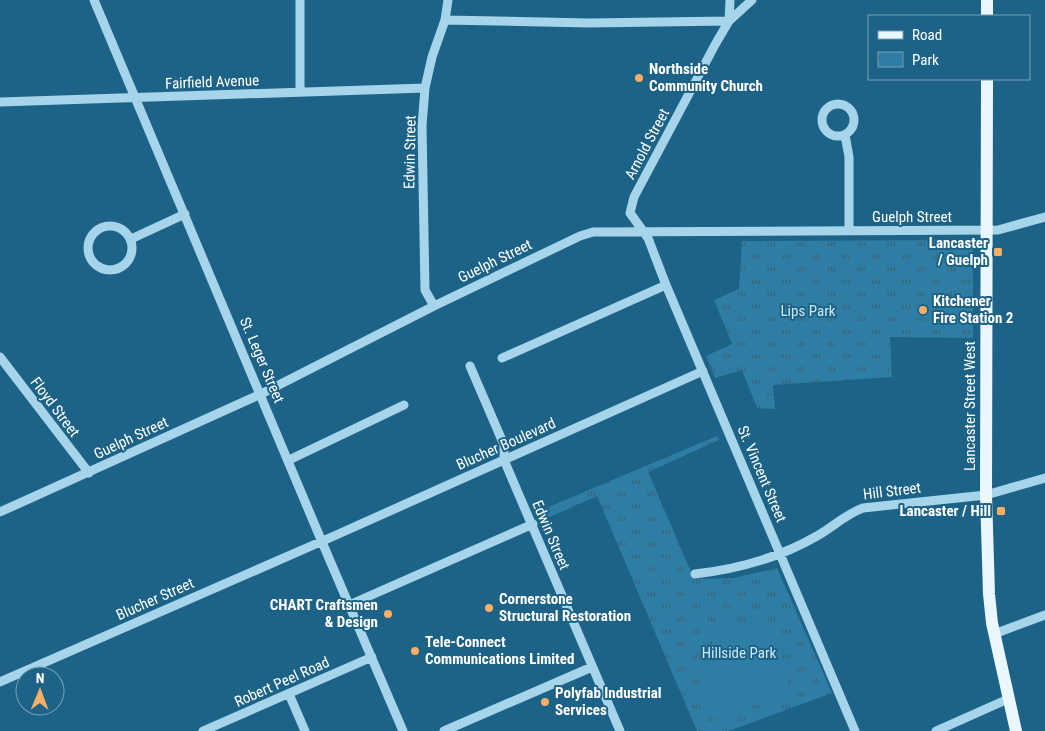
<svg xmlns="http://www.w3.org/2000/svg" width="1045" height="731" font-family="'Roboto Condensed',sans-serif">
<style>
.park{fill:url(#park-tufts)}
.garden{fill:#2e7da4}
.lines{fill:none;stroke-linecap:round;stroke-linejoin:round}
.minor{stroke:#a6d5eb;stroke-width:9}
.major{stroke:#ebf7fe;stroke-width:12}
.poi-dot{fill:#fbae65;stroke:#1d6387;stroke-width:2}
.labels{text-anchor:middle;stroke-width:4;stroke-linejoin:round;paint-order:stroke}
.poi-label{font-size:15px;font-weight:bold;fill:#fff;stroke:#1d6387;text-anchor:start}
.street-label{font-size:15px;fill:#fff;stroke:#1d6387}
.park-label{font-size:15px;fill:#cbeaf8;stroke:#1d6387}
</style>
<defs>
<pattern id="park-tufts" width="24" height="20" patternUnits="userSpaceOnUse" patternTransform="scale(1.25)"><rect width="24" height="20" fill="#2e7da4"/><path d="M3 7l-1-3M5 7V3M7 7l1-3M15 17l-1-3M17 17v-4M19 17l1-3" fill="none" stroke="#3d6478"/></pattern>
</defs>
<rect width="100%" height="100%" fill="#1d6387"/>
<!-- park -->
<path class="park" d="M 971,240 L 973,243 L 973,338 L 890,337 L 892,377 L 773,385 L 775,409 L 757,408 L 742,370 L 715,378 L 706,356 L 732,344 L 714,300 L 739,289 L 742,241 Z
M 717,436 L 719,440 L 648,472 L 688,565 L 695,579 L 734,578 L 777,568 L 832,693 L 729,731 L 697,731 L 597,496 L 543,520 L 539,511 Z"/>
<!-- garden -->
<path class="garden" d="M 767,618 L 792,694 L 712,719 L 698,665 L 723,627 Z"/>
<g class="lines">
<!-- minor -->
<path class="minor" d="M 94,0 L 322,542 L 403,731
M 752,0 L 729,21 L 716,43 L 634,197 L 630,213 L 648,238 L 666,285 L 855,731
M 445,20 L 589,23 L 729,21 L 730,0
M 300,92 L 300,0
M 0,102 L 425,88
M822 120a16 16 0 1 1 32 0a16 16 0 1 1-32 0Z
M 845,135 L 849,157 L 849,231
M88 248a22 22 0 1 1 44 0a22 22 0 1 1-44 0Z
M 131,239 L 185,214
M 434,306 L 425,290 L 422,126 L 425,88 L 432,57 L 445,20 L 448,0
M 0,357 L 89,473
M 502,358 L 666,285
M 470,366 L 504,445 L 504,460 L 620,731
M 289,460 L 404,405
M 0,512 L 261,394 L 434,306 L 580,236 L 593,232 L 998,230 L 1045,217
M 695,574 C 738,569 779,558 817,536 C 833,527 846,514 863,508 L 986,495 L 1045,478
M 349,605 L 533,524
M 994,634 L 1045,615
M 0,682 L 334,536 L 703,371
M 289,694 L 305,731
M 203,731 L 372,657
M 444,731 L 592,667
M 936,731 L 1008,699"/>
<!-- major -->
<path class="major" d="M 987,0 L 987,16
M 987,79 L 986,495 L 989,594 L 992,623 L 1016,731"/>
</g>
<!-- markers -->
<g class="poi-dot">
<circle cx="639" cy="78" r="5"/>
<rect x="993" y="247" width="10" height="10" rx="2.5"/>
<circle cx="923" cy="310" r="5"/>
<rect x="996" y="506" width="10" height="10" rx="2.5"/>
<circle cx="489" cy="608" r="5"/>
<circle cx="388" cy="614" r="5"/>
<circle cx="415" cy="651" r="5"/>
<circle cx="545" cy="702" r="5"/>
</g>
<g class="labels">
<!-- poi labels -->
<g class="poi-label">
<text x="649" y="74">Northside<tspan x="649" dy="17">Community Church</tspan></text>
<text x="988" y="248" text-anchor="end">Lancaster<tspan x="988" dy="17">/ Guelph</tspan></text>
<text x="933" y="306">Kitchener<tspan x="933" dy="17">Fire Station 2</tspan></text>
<text x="991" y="516" text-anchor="end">Lancaster / Hill</text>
<text x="499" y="604">Cornerstone<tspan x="499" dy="17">Structural Restoration</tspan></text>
<text x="378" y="610" text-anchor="end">CHART Craftsmen<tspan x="378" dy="17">&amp; Design</tspan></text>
<text x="425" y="647">Tele-Connect<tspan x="425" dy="17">Communications Limited</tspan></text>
<text x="555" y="698">Polyfab Industrial<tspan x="555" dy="17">Services</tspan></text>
</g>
<!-- street labels -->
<g class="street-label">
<text transform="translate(212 82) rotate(-2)" y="5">Fairfield Avenue</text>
<text transform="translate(647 144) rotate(-62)" y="5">Arnold Street</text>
<text transform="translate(410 152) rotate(-89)" y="5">Edwin Street</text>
<text x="912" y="222">Guelph Street</text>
<text transform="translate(495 261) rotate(-26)" y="5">Guelph Street</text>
<text transform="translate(262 360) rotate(67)" y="5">St. Leger Street</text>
<text transform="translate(970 406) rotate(-90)" y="5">Lancaster Street West</text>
<text transform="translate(55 407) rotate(53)" y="5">Floyd Street</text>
<text transform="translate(131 438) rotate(-25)" y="5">Guelph Street</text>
<text transform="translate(506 444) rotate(-24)" y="5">Blucher Boulevard</text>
<text transform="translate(762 474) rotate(67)" y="5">St. Vincent Street</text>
<text transform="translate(892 491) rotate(-7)" y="5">Hill Street</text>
<text transform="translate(551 535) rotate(67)" y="5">Edwin Street</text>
<text transform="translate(155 599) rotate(-24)" y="5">Blucher Street</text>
<text transform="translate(282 682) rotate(-24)" y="5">Robert Peel Road</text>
</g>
<!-- park labels -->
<g class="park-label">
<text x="808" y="316">Lips Park</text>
<text x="739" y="658">Hillside Park</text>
</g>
</g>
<!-- legend -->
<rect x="868" y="15" width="162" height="65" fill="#1d6387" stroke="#77a1b7"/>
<rect x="878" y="31" width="25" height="8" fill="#ebf7fe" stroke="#77a1b7"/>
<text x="912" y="40" font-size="15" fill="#ffffff">Road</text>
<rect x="878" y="52" width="25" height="15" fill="url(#park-tufts)" stroke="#77a1b7"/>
<text x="912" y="65" font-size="15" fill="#ffffff">Park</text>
<!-- north arrow -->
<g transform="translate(40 691) rotate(1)"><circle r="24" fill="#1d6387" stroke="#77a1b7"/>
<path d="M0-4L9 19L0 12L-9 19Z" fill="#fbae65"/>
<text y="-8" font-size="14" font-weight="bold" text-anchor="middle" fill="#ffffff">N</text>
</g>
</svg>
